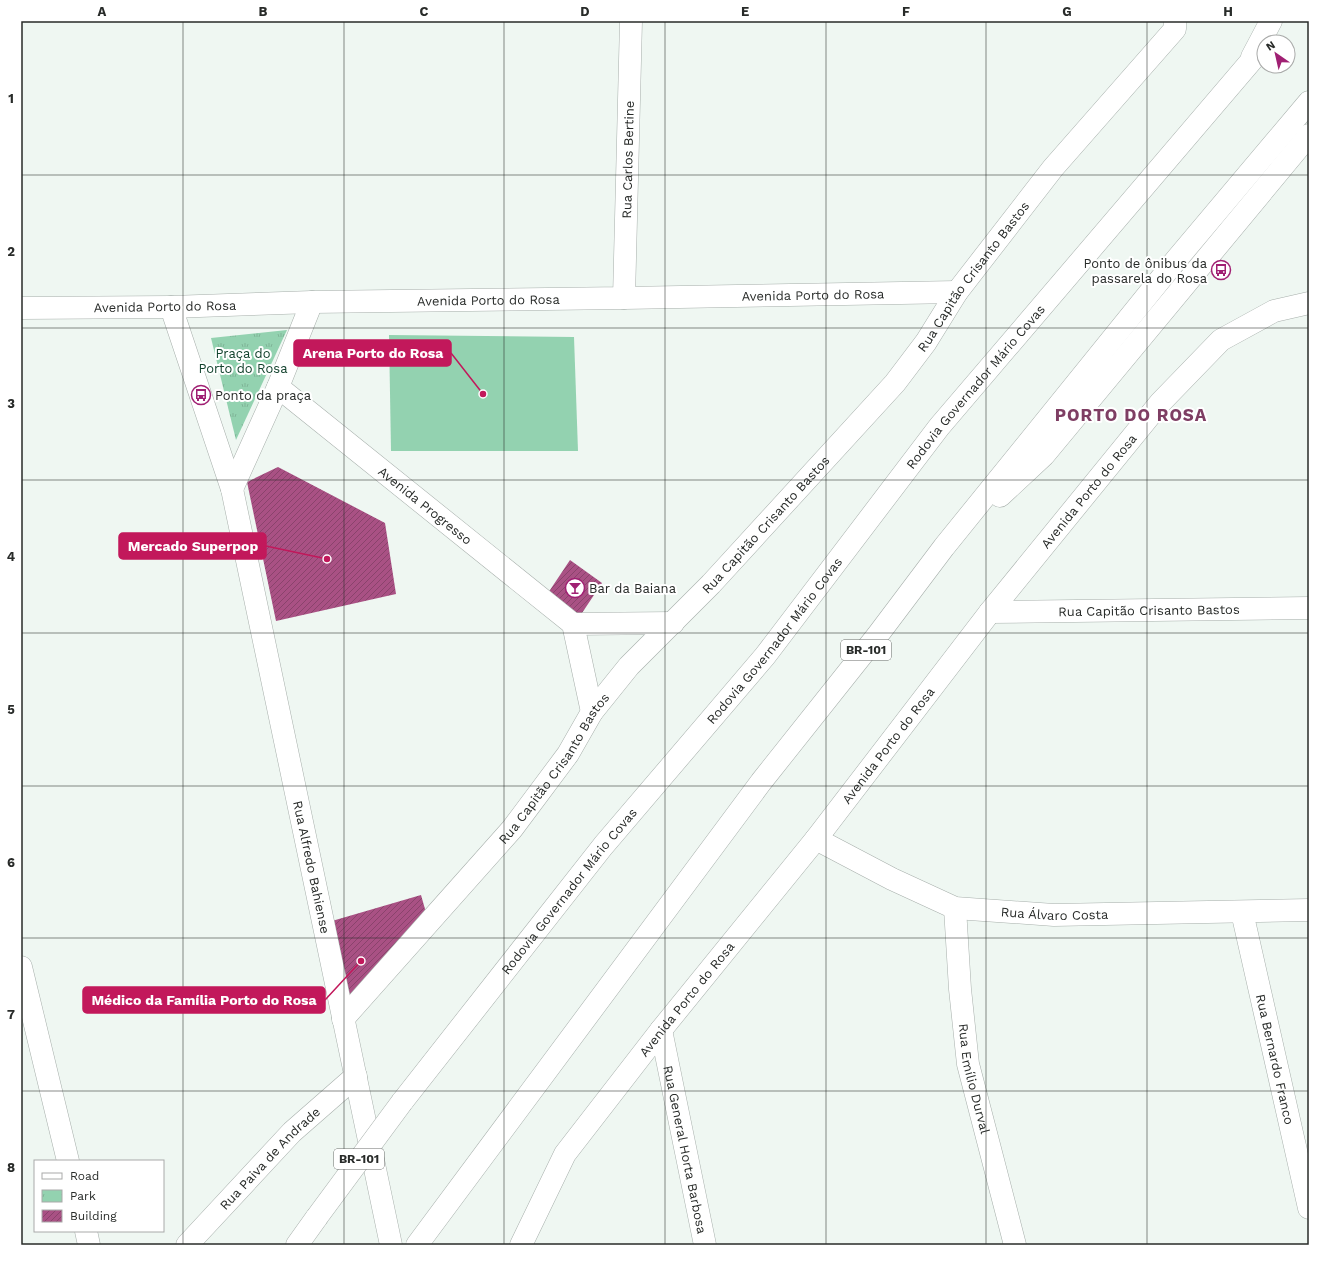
<svg xmlns="http://www.w3.org/2000/svg" width="1330" height="1266" font-family="'Work Sans',sans-serif">
<style>
.grass{fill:#93d2b0}
.park{fill:url(#park-tufts)}
.building{fill:url(#building-hatch)}
.lines{fill:none;stroke-linecap:round;stroke-linejoin:round}
.street-casing{stroke:#a7afab;stroke-width:23}
.secondary-casing{stroke:#a7afab;stroke-width:23}
.highway-casing{stroke:#a7afab;stroke-width:23}
.street{stroke:#fff;stroke-width:22}
.secondary{stroke:#fff;stroke-width:22}
.highway{stroke:#fff;stroke-width:22}
.highway-bridge-casing{stroke:#a7afab;stroke-width:23;stroke-linecap:butt}
.highway-bridge{stroke:#fff;stroke-width:22}
.grid{fill:none;stroke:#282b29;stroke-width:1;stroke-opacity:0.55}
.labels{text-anchor:middle;stroke-width:4;stroke-linejoin:round;paint-order:stroke}
.shield{fill:#fff;stroke:#686b69;stroke-width:1}
.shield-label{font-size:12px;font-weight:bold;fill:#282b29}
.street-label{font-size:13px;fill:#282b29;stroke:#fff}
.poi-label{font-size:13px;fill:#282b29;stroke:#fff;text-anchor:start}
.park-label{font-size:13px;fill:#13432e;stroke:#fff}
.district-label{font-size:17px;font-weight:bold;letter-spacing:1px;fill:#7e3e63;stroke:#fff}
.leader{fill:none;stroke:#c2185b;stroke-width:1.5}
.callout-dot{fill:#c2185b;stroke:#fff;stroke-width:1.5}
.callout{fill:#c2185b;stroke:#c2185b;stroke-width:1.5}
.callout-label{font-size:14px;text-anchor:middle;font-weight:bold;fill:#fff}
.neatline{fill:none;stroke:#282b29;stroke-width:1.5}
.grid-label{font-size:13px;text-anchor:middle;font-weight:bold;fill:#282b29}
</style>
<defs>
<pattern id="park-tufts" width="24" height="20" patternUnits="userSpaceOnUse"><rect width="24" height="20" fill="#93d2b0"/><path d="M3 7l-1-3M5 7V3M7 7l1-3M15 17l-1-3M17 17v-4M19 17l1-3" fill="none" stroke="#7fb497"/></pattern>
<pattern id="building-hatch" width="6" height="6" patternUnits="userSpaceOnUse"><rect width="6" height="6" fill="#a95184"/><path d="M-1 1l2-2M0 6l6-6M5 7l2-2" fill="none" stroke="#8a436c"/></pattern>
</defs>
<rect width="100%" height="100%" fill="#eff7f2"/>
<!-- grass -->
<path class="grass" d="M 389,335 L 574,337 L 578,451 L 391,451 Z"/>
<!-- park -->
<path class="park" d="M 287,330 L 236,440 L 211,338 Z"/>
<!-- building -->
<path class="building" d="M 278,467 L 385,523 L 396,594 L 276,621 L 247,482 Z
M 570,560 L 602,583 L 580,616 L 548,593 Z
M 421,895 L 427,916 L 345,1002 L 332,921 Z"/>
<g class="lines">
<defs>
<g id="street">
<path id="s1" d="M 624,298 L 957,292"/>
<path d="M 21,308 L 171,307"/>
<path id="s2" d="M 278,387 L 573,624 L 592,712"/>
<path id="s3" d="M 990,612 L 1309,608"/>
<path d="M 573,624 L 673,623"/>
<path id="s4" d="M 816,839 L 892,879 L 955,908 L 1054,915 L 1309,910"/>
<path id="s5" d="M 955,908 L 960,989 L 968,1064 L 1015,1245"/>
<path id="s6" d="M 1242,912 L 1309,1208"/>
<path d="M 21,967 L 68,1161"/>
<path id="s7" d="M 343,1019 L 512,829 L 568,754 L 592,712 L 629,666 L 711,584 L 895,383 L 926,342 L 957,292 L 1053,168 L 1175,29 L 1175,21"/>
<path id="s8" d="M 661,1030 L 705,1245"/>
<path d="M 86,1231 L 89,1245"/>
<path id="s9" d="M 187,1245 L 292,1132 L 356,1076"/>
</g>
<g id="secondary">
<path d="M 232,489 L 278,387 L 312,302"/>
<path id="s10" d="M 391,1245 L 232,489 L 171,307 L 312,302 L 624,298 L 631,21"/>
<path id="s11" d="M 521,1245 L 565,1154 L 661,1030 L 816,839 L 990,612 L 1160,403 L 1221,340 L 1274,311 L 1309,303"/>
</g>
<g id="highway">
<path d="M 1252,57 L 1271,21"/>
<path d="M 1000,496 L 1044,455 L 1309,135"/>
<path id="s12" d="M 402,1102 L 603,846 L 765,656 L 939,427 L 1264,46"/>
<path d="M 297,1245 L 317,1217"/>
<path d="M 417,1245 L 761,782 L 877,636 L 944,547 L 1176,260 L 1309,102"/>
</g>
</defs>
<!-- street casing -->
<use href="#street" class="street-casing"/>
<!-- secondary casing -->
<use href="#secondary" class="secondary-casing"/>
<!-- highway casing -->
<use href="#highway" class="highway-casing"/>
<!-- street -->
<use href="#street" class="street"/>
<!-- secondary -->
<use href="#secondary" class="secondary"/>
<!-- highway -->
<use href="#highway" class="highway"/>
<defs>
<path id="highway-bridge" d="M 317,1217 L 402,1102"/>
</defs>
<!-- highway-bridge casing -->
<use href="#highway-bridge" class="highway-bridge-casing"/>
<!-- highway-bridge -->
<use href="#highway-bridge" class="highway-bridge"/>
</g>
<!-- grid -->
<path class="grid" d="M 183,21 L 183,1245M 344,21 L 344,1245M 504,21 L 504,1245M 665,21 L 665,1245M 826,21 L 826,1245M 986,21 L 986,1245M 1147,21 L 1147,1245M 21,175 L 1309,175M 21,328 L 1309,328M 21,480 L 1309,480M 21,633 L 1309,633M 21,786 L 1309,786M 21,938 L 1309,938M 21,1091 L 1309,1091"/>
<!-- icons -->
<defs>
<symbol id="bus-ring" viewBox="-11 -11 22 22"><circle r="9.5" fill="#fff" stroke="#a02073" stroke-width="1.5"/><path d="M-5-6H5V4H4V6H2V4H-2V6H-4V4H-5ZM-3.5-4V0h7V-4ZM-3.5 1.2v1.5H-2V1.2ZM2 1.2v1.5H3.5V1.2Z" fill="#a02073"/></symbol>
<symbol id="bar-ring" viewBox="-11 -11 22 22"><circle r="9.5" fill="#fff" stroke="#a02073" stroke-width="1.5"/><path d="M-6-5H6L.8 .8V4.5H3.5V6h-7V4.5H-.8V.8Z" fill="#a02073"/></symbol>
</defs>
<g fill-rule="evenodd">
<use href="#bus-ring" x="1210" y="259" width="22" height="22"/>
<use href="#bus-ring" x="190" y="384" width="22" height="22"/>
<use href="#bar-ring" x="564" y="577" width="22" height="22"/>
</g>
<g class="labels">
<!-- shield labels -->
<g class="shield">
<rect x="841" y="640" width="50" height="20" rx="3"/>
<rect x="334" y="1149" width="50" height="20" rx="3"/>
</g>
<g class="shield-label">
<text x="866" y="654">BR-101</text>
<text x="359" y="1163">BR-101</text>
</g>
<!-- street labels -->
<g class="street-label">
<text dy="5" stroke="none"><textPath href="#s10" startOffset="1556">Rua Carlos Bertine</textPath></text>
<text dy="5" stroke="none"><textPath href="#s7" startOffset="976">Rua Capitão Crisanto Bastos</textPath></text>
<text dy="5" stroke="none"><textPath href="#s1" startOffset="189">Avenida Porto do Rosa</textPath></text>
<text dy="5" stroke="none"><textPath href="#s10" startOffset="1282">Avenida Porto do Rosa</textPath></text>
<text transform="translate(165 306) rotate(-1)" y="5">Avenida Porto do Rosa</text>
<text dy="5" stroke="none"><textPath href="#s12" startOffset="917">Rodovia Governador Mário Covas</textPath></text>
<text dy="5" stroke="none"><textPath href="#s11" startOffset="946">Avenida Porto do Rosa</textPath></text>
<text dy="5" stroke="none"><textPath href="#s2" startOffset="189">Avenida Progresso</textPath></text>
<text dy="5" stroke="none"><textPath href="#s7" startOffset="652">Rua Capitão Crisanto Bastos</textPath></text>
<text dy="5" stroke="none"><textPath href="#s3" startOffset="159">Rua Capitão Crisanto Bastos</textPath></text>
<text dy="5" stroke="none"><textPath href="#s12" startOffset="593">Rodovia Governador Mário Covas</textPath></text>
<text dy="5" stroke="none"><textPath href="#s11" startOffset="622">Avenida Porto do Rosa</textPath></text>
<text dy="5" stroke="none"><textPath href="#s7" startOffset="328">Rua Capitão Crisanto Bastos</textPath></text>
<text transform="translate(312 867) rotate(78)" y="5">Rua Alfredo Bahiense</text>
<text dy="5" stroke="none"><textPath href="#s12" startOffset="269">Rodovia Governador Mário Covas</textPath></text>
<text dy="5" stroke="none"><textPath href="#s4" startOffset="255">Rua Álvaro Costa</textPath></text>
<text dy="5" stroke="none"><textPath href="#s11" startOffset="298">Avenida Porto do Rosa</textPath></text>
<text dy="5" stroke="none"><textPath href="#s6" startOffset="151">Rua Bernardo Franco</textPath></text>
<text dy="5" stroke="none"><textPath href="#s5" startOffset="172">Rua Emílio Durval</textPath></text>
<text dy="5" stroke="none"><textPath href="#s8" startOffset="122">Rua General Horta Barbosa</textPath></text>
<text dy="5" stroke="none"><textPath href="#s9" startOffset="120">Rua Paiva de Andrade</textPath></text>
</g>
<!-- poi labels -->
<g class="poi-label">
<text x="1207" y="268" text-anchor="end">Ponto de ônibus da<tspan x="1207" dy="15">passarela do Rosa</tspan></text>
<text x="215" y="400">Ponto da praça</text>
<text x="589" y="593">Bar da Baiana</text>
</g>
<!-- park labels -->
<g class="park-label">
<text x="243" y="358">Praça do<tspan x="243" dy="15">Porto do Rosa</tspan></text>
</g>
<!-- district labels -->
<g class="district-label">
<text x="1131" y="421">PORTO DO ROSA</text>
</g>
</g>
<!-- callouts -->
<path class="leader" d="M483 394L451 353M327 559L266 546M361 961L325 1000"/>
<g class="callout-dot">
<circle cx="483" cy="394" r="4"/>
<circle cx="327" cy="559" r="4"/>
<circle cx="361" cy="961" r="4"/>
</g>
<g class="callout">
<rect x="294" y="340" width="157" height="26" rx="4"/>
<rect x="119" y="533" width="147" height="26" rx="4"/>
<rect x="83" y="987" width="242" height="26" rx="4"/>
</g>
<g class="callout-label">
<text x="373" y="358">Arena Porto do Rosa</text>
<text x="193" y="551">Mercado Superpop</text>
<text x="204" y="1005">Médico da Família Porto do Rosa</text>
</g>
<!-- border -->
<rect width="1330" height="1266" fill="none" stroke="#ffffff" stroke-width="44"/>
<!-- legend -->
<rect x="34" y="1160" width="130" height="72" fill="#ffffff" stroke="#a9aaa9"/>
<rect x="42" y="1173" width="20" height="6" fill="#ffffff" stroke="#a9aaa9"/>
<text x="70" y="1180" font-size="12" fill="#282b29">Road</text>
<rect x="42" y="1190" width="20" height="12" fill="url(#park-tufts)" stroke="#a9aaa9"/>
<text x="70" y="1200" font-size="12" fill="#282b29">Park</text>
<rect x="42" y="1210" width="20" height="12" fill="url(#building-hatch)" stroke="#a9aaa9"/>
<text x="70" y="1220" font-size="12" fill="#282b29">Building</text>
<!-- north arrow -->
<g transform="translate(1276 54) rotate(326)"><circle r="19" fill="#ffffff" stroke="#a9aaa9"/>
<path d="M0-3L7 15L0 10L-7 15Z" fill="#a02073"/>
<text y="-6" font-size="11" font-weight="bold" text-anchor="middle" fill="#282b29">N</text>
</g>
<rect x="22" y="22" width="1286" height="1222" class="neatline"/>
<g class="grid-label">
<text x="102" y="16">A</text>
<text x="263" y="16">B</text>
<text x="424" y="16">C</text>
<text x="585" y="16">D</text>
<text x="745" y="16">E</text>
<text x="906" y="16">F</text>
<text x="1067" y="16">G</text>
<text x="1228" y="16">H</text>
<text x="11" y="103">1</text>
<text x="11" y="256">2</text>
<text x="11" y="408">3</text>
<text x="11" y="561">4</text>
<text x="11" y="714">5</text>
<text x="11" y="867">6</text>
<text x="11" y="1019">7</text>
<text x="11" y="1172">8</text>
</g>
</svg>
